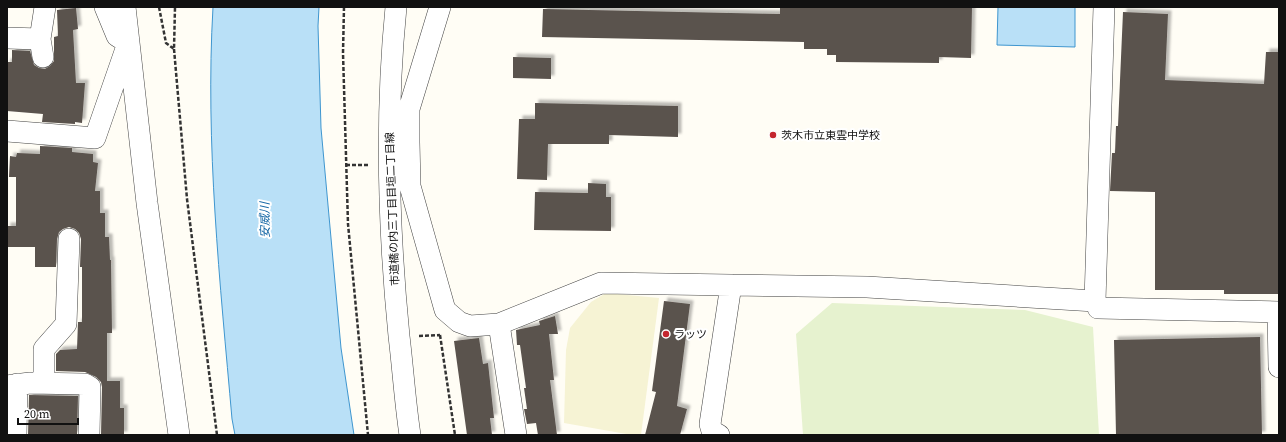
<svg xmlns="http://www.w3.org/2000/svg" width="1286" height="442" font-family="'Source Serif 4','Noto Sans JP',serif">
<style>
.farmland{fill:#f6f3d4}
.pitch{fill:#e6f2cf}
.water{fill:#b9e0f7;stroke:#3f96cf}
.building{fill:#5a524d;filter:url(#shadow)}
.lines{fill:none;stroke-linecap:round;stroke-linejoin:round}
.minor-casing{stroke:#444;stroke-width:22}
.path{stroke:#333;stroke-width:2.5;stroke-dasharray:4 2;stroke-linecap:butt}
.minor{stroke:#fff;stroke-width:21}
.poi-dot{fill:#c4262e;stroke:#fff;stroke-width:1.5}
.labels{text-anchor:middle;stroke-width:4;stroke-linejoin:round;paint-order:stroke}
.poi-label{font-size:11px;fill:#111;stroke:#fff;text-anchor:start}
.street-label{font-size:11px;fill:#111;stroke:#fff}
.water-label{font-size:12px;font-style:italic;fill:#1768a6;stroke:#fff}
</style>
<defs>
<filter id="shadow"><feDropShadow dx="3.5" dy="-3.5" stdDeviation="1" flood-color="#0004"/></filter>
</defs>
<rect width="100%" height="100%" fill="#fffdf5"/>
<!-- farmland -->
<path class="farmland" d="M 606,293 L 659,298 L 641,435 L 632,435 L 564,423 L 566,350 L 570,328 L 591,302 Z"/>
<!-- pitch -->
<path class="pitch" d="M 832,303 L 1025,310 L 1093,327 L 1099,435 L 803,435 L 796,334 Z"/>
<!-- water -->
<path class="water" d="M 213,7 L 319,7 L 318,26 L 321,128 L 341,348 L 354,435 L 235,435 L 232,419 C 220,282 205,144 213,7 Z
M 998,7 L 1075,7 L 1075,47 L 997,45 Z"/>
<!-- building -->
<path class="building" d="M 780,7 L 972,7 L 971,58 L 939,57 L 939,63 L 836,62 L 836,55 L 827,55 L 827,49 L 804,49 L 804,42 L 542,37 L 543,9 L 780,14 Z
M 76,8 L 78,29 L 73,30 L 76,83 L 85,83 L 82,123 L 75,122 L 75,124 L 42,122 L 43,114 L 7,111 L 7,62 L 12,62 L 12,50 L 30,51 L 34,65 L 39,68 L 45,69 L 50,66 L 54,61 L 54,37 L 58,36 L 57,10 Z
M 1123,12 L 1168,14 L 1165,80 L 1264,84 L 1266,52 L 1279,52 L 1279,294 L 1224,294 L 1224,290 L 1155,290 L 1155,192 L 1110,191 L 1112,153 L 1115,153 L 1116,126 L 1118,126 Z
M 513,57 L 551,58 L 551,79 L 513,78 Z
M 535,103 L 678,106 L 678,137 L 609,135 L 609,144 L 548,144 L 547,180 L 517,179 L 519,119 L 535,119 Z
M 40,146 L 72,148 L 72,152 L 93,154 L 93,162 L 98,163 L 95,191 L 100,191 L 100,213 L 105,213 L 105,237 L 109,237 L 110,260 L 111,260 L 112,333 L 107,333 L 107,381 L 120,381 L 120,408 L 124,408 L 124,435 L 101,435 L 102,387 L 101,382 L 96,377 L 85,372 L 56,371 L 56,354 L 60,350 L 77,349 L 78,322 L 82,322 L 82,267 L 80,267 L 81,239 L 79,233 L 75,229 L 69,227 L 63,229 L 59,232 L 57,239 L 56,267 L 35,267 L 35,247 L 7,247 L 7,226 L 16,226 L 16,177 L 9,177 L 10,156 L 16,157 L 17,153 L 40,154 Z
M 588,183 L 606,184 L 606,197 L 611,197 L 611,231 L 534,230 L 535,192 L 588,193 Z
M 664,301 L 690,304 L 677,406 L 687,409 L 680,435 L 645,435 L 656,392 L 652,391 Z
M 555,316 L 558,334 L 549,334 L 554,380 L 550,380 L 557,435 L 538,435 L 536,423 L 527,424 L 524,409 L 527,409 L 524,388 L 526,388 L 520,345 L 517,345 L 516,330 L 540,325 L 539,321 Z
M 1260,337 L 1262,435 L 1116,435 L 1114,340 Z
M 479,338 L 483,364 L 488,363 L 494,418 L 490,418 L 492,435 L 467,435 L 454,341 Z
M 29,395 L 78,396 L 77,435 L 28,435 Z"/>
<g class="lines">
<defs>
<path id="minor" d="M 125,7 L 147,203 L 179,435
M 396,7 C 385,118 388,225 399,336 C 403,369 405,402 410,435
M 440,7 L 409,109 L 409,142 L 410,186 L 445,310 L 459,322 L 470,326 L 499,324 L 601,283 L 867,287 L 1095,301 L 1104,7
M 7,38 L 40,39
M 43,57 L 40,39 L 45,7
M 7,131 L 95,138 L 128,43 L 117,36 L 105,7
M 1095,301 L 1098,308 L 1279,312
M 1278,312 L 1279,367
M 499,324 L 516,435
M 44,383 L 44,349 L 66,324 L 69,239
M 7,386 L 30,383 L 85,384 L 90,387 L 89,435
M 16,435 L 17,384
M 719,435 L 712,431 L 710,424 L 731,285"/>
</defs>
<!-- minor casing -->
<use href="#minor" class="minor-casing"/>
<!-- path -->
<path class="path" d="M 159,7 L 166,43 L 174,49 L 175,7
M 344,7 L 343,53 L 348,224 L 368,435
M 174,49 L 187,199 L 217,435
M 346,165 L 369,165
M 440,335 L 455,435
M 419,336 L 440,335"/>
<!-- minor -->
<use href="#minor" class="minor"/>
</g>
<!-- markers -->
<g class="poi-dot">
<circle cx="773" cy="135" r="4"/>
<circle cx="666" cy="334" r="4"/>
</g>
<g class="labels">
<!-- poi labels -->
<g class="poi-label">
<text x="781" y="139">茨木市立東雲中学校</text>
<text x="674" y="338">ラッツ</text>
</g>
<!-- street labels -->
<g class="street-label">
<text transform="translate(392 209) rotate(-92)" y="4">市道橋の内三丁目目垣二丁目線</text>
</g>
<!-- water labels -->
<g class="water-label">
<text transform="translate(265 220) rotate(-91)" y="4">安威川</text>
</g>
</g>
<!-- border -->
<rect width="1286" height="442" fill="none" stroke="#111111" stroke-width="16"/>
<!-- scale -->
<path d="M18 418v6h60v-6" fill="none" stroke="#111111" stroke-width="2"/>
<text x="24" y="418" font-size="12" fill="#111111" stroke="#ffffff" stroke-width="3" paint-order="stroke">20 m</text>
</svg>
